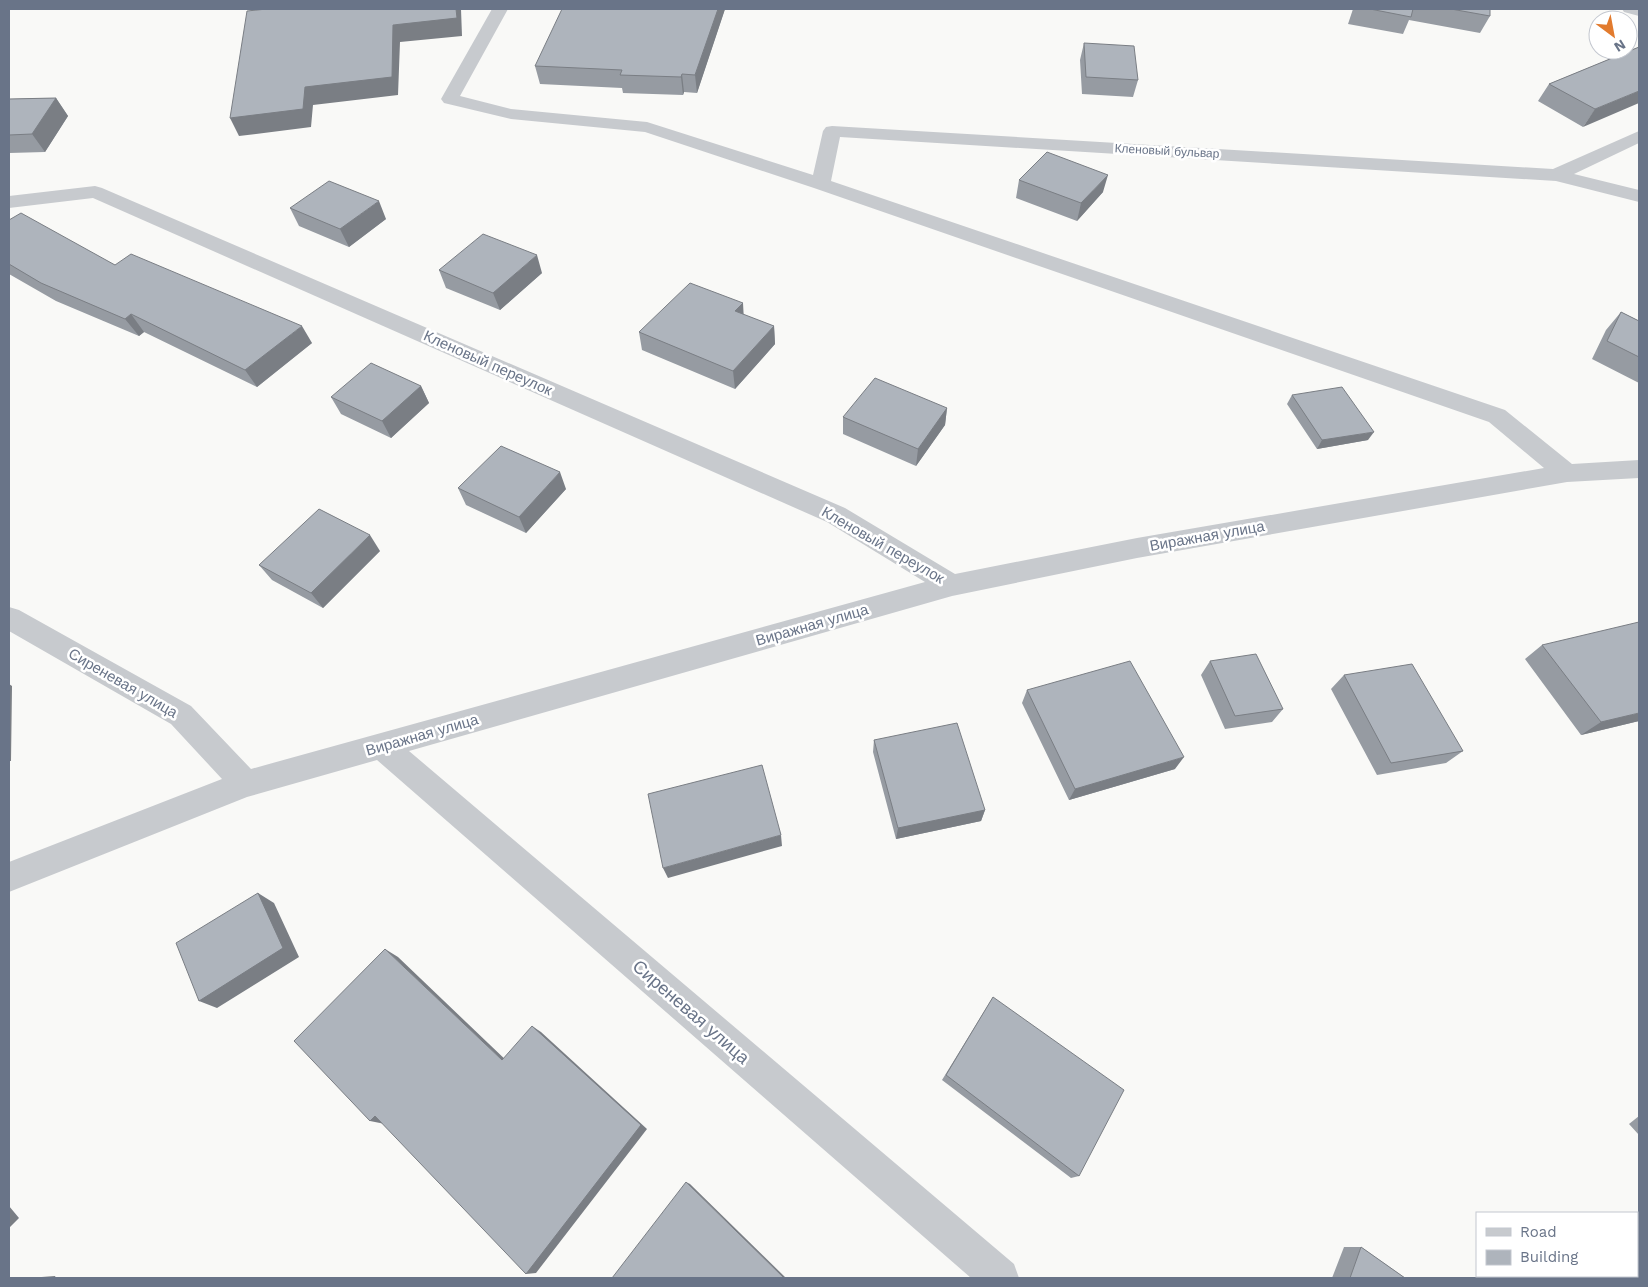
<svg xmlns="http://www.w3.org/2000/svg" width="1648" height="1287" font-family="'Work Sans',sans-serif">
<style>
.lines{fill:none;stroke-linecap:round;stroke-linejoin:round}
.minor{fill:#c7cace;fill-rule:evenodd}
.wall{fill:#969ba2}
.shaded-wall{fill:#7a7e84}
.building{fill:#aeb4bc;stroke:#7a7e84}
.labels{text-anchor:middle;stroke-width:5;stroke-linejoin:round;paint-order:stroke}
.far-street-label{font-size:12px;fill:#697488;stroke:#fff}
.street-label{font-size:15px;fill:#697488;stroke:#fff}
.near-street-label{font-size:18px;fill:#697488;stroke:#fff}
</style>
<rect width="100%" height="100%" fill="#f9f9f7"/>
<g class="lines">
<!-- minor -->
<path class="minor" d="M 492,9 L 508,9 L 460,96 L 511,109 L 647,122 L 813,175 L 823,131 L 826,127 L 832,126 L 1553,169 L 1639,131 L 1639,143 L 1574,174 L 1639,190 L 1639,202 L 1556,181 L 840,137 L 831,181 L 1505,410 L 1572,464 L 1639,460 L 1639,478 L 1567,482 L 1137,558 L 952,596 L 409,751 L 1014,1264 L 1019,1278 L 971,1278 L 377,760 L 247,797 L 9,892 L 9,862 L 222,779 L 171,724 L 9,631 L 9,607 L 19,610 L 191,706 L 251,769 L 925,582 L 827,522 L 93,198 L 9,208 L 9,196 L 95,186 L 102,188 L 845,508 L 955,574 L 1137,538 L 1544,468 L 1489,422 L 814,188 L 645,132 L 511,119 L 444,103 L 441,99 Z
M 1622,9 L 1639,9 L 1639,16 L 1624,12 Z"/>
</g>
<!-- wall -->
<path class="wall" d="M 725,9 L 697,93 L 684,92 L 683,95 L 623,93 L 622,88 L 540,84 L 535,66 Z
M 1353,9 L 1490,9 L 1490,16 L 1480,33 L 1409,20 L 1403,34 L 1348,24 Z
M 1084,43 L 1138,80 L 1133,97 L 1082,94 L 1080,60 Z
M 1639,47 L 1583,127 L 1538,101 L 1549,84 Z
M 56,98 L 68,116 L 45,152 L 9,153 L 9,99 Z
M 1019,180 L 1103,192 L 1077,221 L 1016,198 Z
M 290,208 L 386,219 L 349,247 L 299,226 Z
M 9,220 L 115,265 L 312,343 L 257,387 L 144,332 L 139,336 L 56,301 L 9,274 Z
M 439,270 L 542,273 L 500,310 L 446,288 Z
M 1621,312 L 1639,321 L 1639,383 L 1592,359 L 1606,330 Z
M 744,315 L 774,326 L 775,344 L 735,389 L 642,350 L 639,332 Z
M 421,386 L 429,403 L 391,438 L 341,414 L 331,397 Z
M 1292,395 L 1368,440 L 1317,449 L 1287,404 Z
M 947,408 L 945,425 L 916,466 L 843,434 L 843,417 Z
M 458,488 L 566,489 L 526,533 L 466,505 Z
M 380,551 L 323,608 L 272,580 L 259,565 Z
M 1542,645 L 1639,721 L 1581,735 L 1525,659 Z
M 1210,661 L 1283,709 L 1272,722 L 1225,729 L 1201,675 Z
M 1344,675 L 1463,751 L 1446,763 L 1377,775 L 1331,689 Z
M 1027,690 L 1175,769 L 1069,800 L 1022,703 Z
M 874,740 L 985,810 L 981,821 L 896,839 L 873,752 Z
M 993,997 L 1079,1176 L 1071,1178 L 942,1080 Z
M 1639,1116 L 1639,1135 L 1629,1124 Z
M 1344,1247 L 1361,1247 L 1405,1278 L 1332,1278 Z"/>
<!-- shaded-wall -->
<path class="shaded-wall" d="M 456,9 L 461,9 L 462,36 L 400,42 L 398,95 L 313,105 L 311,127 L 239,136 L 230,118 L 305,87 L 393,25 Z
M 718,9 L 725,9 L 697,93 L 695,75 Z
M 682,74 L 684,92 L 683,95 L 681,77 Z
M 1639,91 L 1639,103 L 1583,127 L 1595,109 Z
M 56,98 L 68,116 L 45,152 L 32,134 Z
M 1108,175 L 1103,192 L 1077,221 L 1081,203 Z
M 379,201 L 386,219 L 349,247 L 340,229 Z
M 537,255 L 542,273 L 500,310 L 493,293 Z
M 743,303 L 744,321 L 735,311 Z
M 131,314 L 144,332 L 139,336 L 125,319 Z
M 302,326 L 312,343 L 257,387 L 245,370 Z
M 774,326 L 775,344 L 735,389 L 733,371 Z
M 421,386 L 429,403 L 391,438 L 382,421 Z
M 947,408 L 945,425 L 916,466 L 918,449 Z
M 1374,432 L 1368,440 L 1317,449 L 1322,440 Z
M 560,472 L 566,489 L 526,533 L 519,517 Z
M 370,535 L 380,551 L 323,608 L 311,593 Z
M 9,684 L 12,686 L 11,761 L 9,761 Z
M 1639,713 L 1639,721 L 1581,735 L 1601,722 Z
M 1184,757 L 1175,769 L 1069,800 L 1075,789 Z
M 985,810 L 981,821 L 896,839 L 898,828 Z
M 781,835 L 782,846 L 668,878 L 663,868 Z
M 258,893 L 274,903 L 299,957 L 217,1008 L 199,1001 Z
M 385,949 L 398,957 L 512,1066 L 502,1060 Z
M 532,1026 L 541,1032 L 647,1129 L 536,1273 L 526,1274 Z
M 375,1116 L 385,1124 L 370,1121 Z
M 686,1182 L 690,1184 L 786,1278 L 784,1278 Z
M 9,1206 L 19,1218 L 9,1228 Z
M 55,1276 L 56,1278 L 28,1278 Z"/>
<!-- building -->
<path class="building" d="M 267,9 L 456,9 L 457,18 L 393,25 L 392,77 L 305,87 L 303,109 L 230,118 L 247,11 Z
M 562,9 L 718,9 L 695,75 L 682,74 L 681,77 L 620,75 L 622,70 L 535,66 Z
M 1370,9 L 1413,9 L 1411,17 Z
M 1451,9 L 1490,9 L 1490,16 Z
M 1084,43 L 1134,46 L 1138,80 L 1086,77 Z
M 1639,47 L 1639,91 L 1595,109 L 1549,84 Z
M 56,98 L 32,134 L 9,135 L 9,99 Z
M 1047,152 L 1108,175 L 1081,203 L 1019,180 Z
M 329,181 L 379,201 L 340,229 L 290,208 Z
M 21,213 L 115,265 L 131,254 L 302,326 L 245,370 L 131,314 L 125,319 L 41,283 L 9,264 L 9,220 Z
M 483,234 L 537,255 L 493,293 L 439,270 Z
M 690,283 L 743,303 L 735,311 L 774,326 L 733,371 L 639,332 Z
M 1621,312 L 1639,321 L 1639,357 L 1607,341 Z
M 371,363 L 421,386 L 382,421 L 331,397 Z
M 875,378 L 947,408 L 918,449 L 843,417 Z
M 1342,387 L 1374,432 L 1322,440 L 1292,395 Z
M 501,446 L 560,472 L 519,517 L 458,488 Z
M 319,509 L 370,535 L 311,593 L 259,565 Z
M 1639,622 L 1639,713 L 1601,722 L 1542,645 Z
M 1256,654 L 1283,709 L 1235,716 L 1210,661 Z
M 1130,661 L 1184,757 L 1075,789 L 1027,690 Z
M 1412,664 L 1463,751 L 1391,763 L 1344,675 Z
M 957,723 L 985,810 L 898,828 L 874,740 Z
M 762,765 L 781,835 L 663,868 L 648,794 Z
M 258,893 L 283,948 L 199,1001 L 176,943 Z
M 385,949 L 502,1060 L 532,1026 L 641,1125 L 526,1274 L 375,1116 L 370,1121 L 294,1041 Z
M 993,997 L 1124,1090 L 1079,1176 L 946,1075 Z
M 686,1182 L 784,1278 L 612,1278 Z
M 1361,1247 L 1405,1278 L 1350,1278 Z"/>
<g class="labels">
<!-- far-street labels -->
<g class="far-street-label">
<text transform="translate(1167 151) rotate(3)" y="4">Кленовый бульвар</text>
</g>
<!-- street labels -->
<g class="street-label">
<text transform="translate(488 363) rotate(24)" y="5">Кленовый переулок</text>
<text transform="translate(1207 536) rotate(-10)" y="5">Виражная улица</text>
<text transform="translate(883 545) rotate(30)" y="5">Кленовый переулок</text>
<text transform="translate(812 625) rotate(-16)" y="5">Виражная улица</text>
<text transform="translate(123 683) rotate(30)" y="5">Сиреневая улица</text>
<text transform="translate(422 735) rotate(-16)" y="5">Виражная улица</text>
</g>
<!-- near-street labels -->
<g class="near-street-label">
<text transform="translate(691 1012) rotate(41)" y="6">Сиреневая улица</text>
</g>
</g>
<!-- border -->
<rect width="1648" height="1287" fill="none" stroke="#697488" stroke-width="20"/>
<!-- legend -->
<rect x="1476" y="1212" width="162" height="65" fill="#ffffff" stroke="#c3c7cf"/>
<rect x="1486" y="1228" width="25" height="8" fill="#c7cace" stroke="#c3c7cf"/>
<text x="1520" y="1237" font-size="15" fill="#697488">Road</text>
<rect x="1486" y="1250" width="25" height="15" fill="#aeb4bc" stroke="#c3c7cf"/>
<text x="1520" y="1262" font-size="15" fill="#697488">Building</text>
<!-- north arrow -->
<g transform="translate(1613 35) rotate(148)"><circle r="24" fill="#ffffff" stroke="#c3c7cf"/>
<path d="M0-4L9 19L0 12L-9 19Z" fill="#e27b2e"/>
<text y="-8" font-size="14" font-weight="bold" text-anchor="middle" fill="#697488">N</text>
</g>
</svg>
